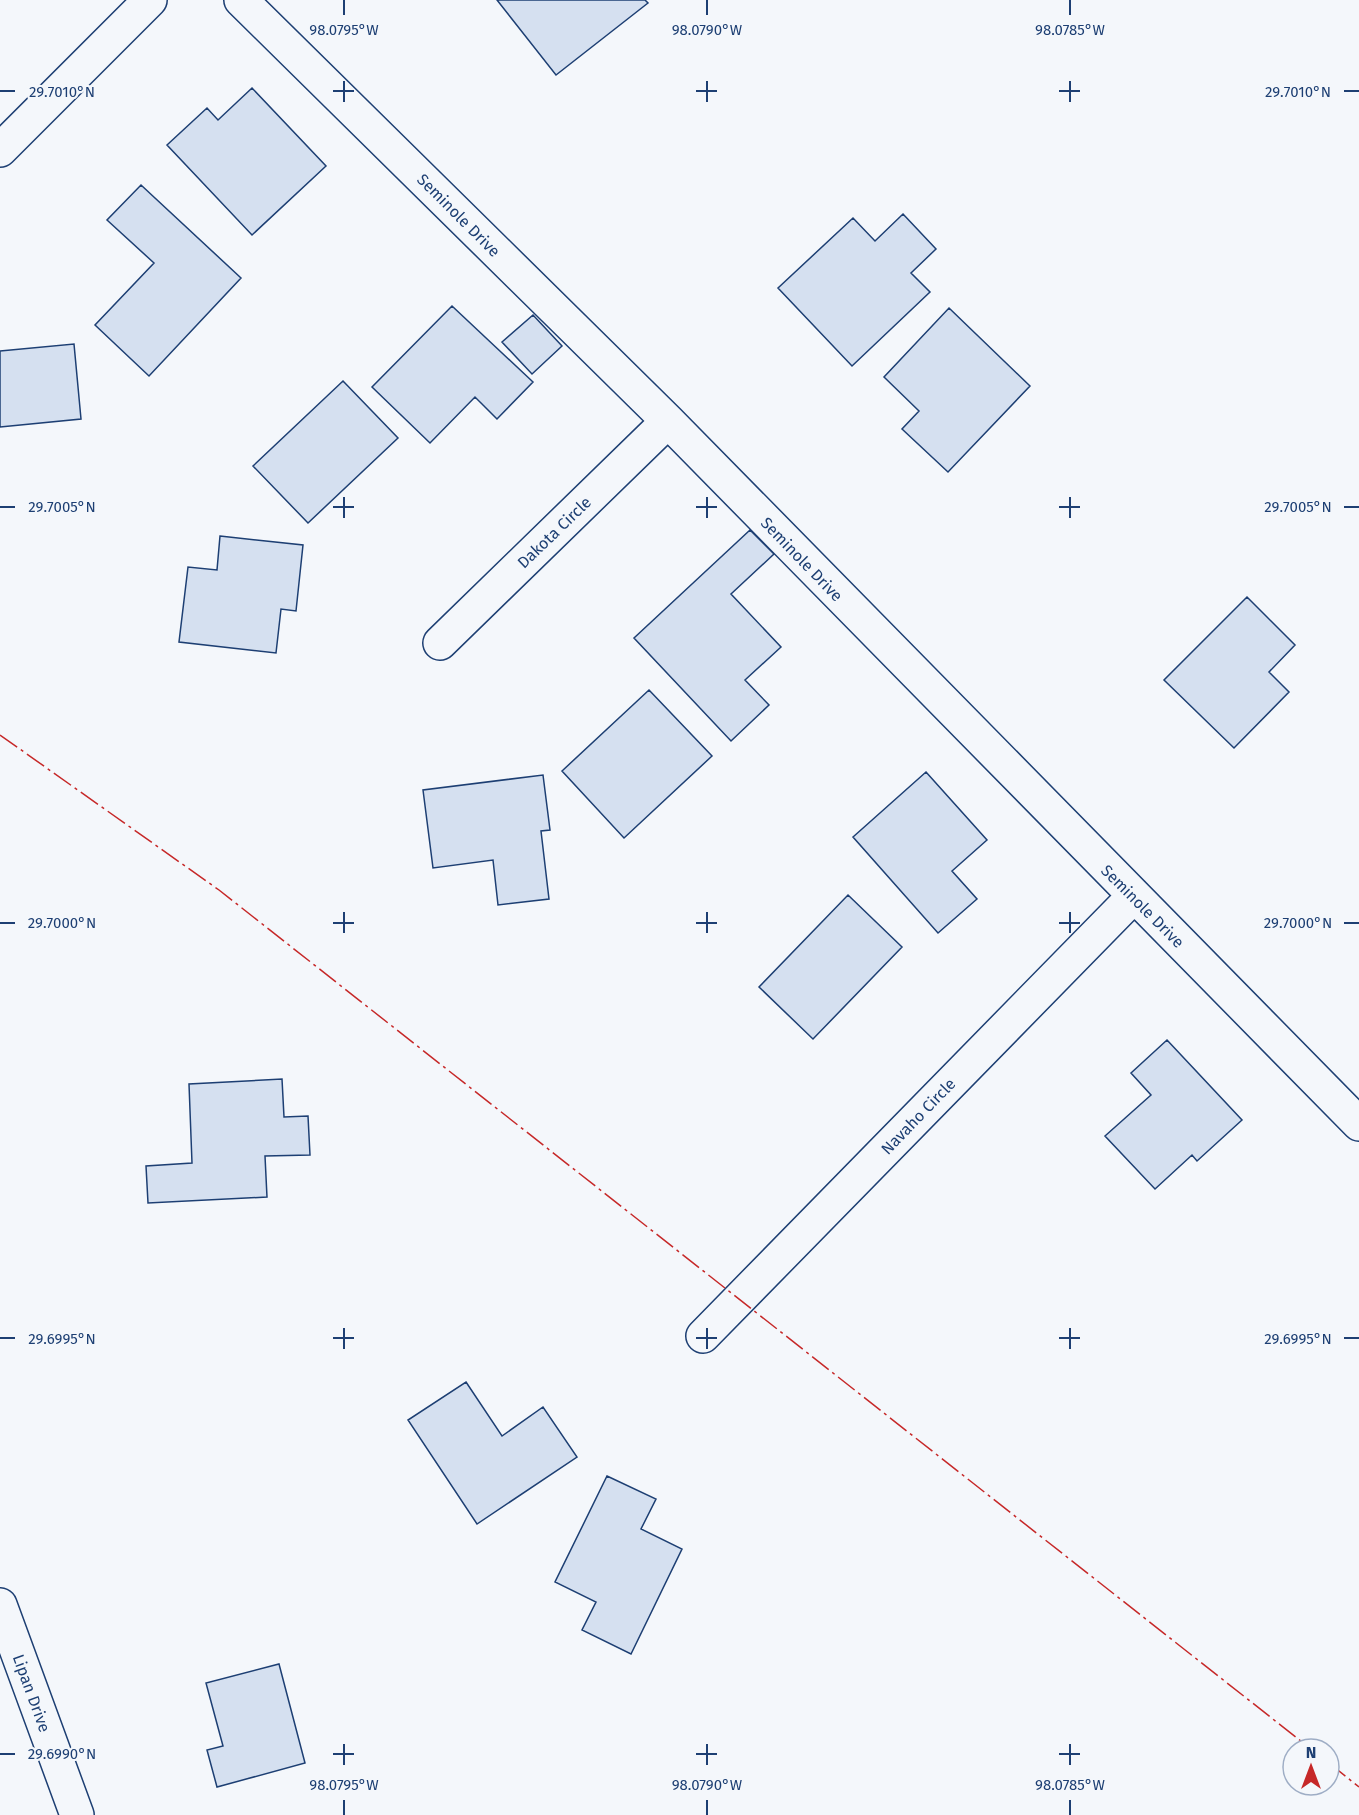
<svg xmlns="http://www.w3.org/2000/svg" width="1359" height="1815" font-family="'Fira Sans',sans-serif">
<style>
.building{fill:#d5e0f0;stroke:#1d3f73;stroke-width:1.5}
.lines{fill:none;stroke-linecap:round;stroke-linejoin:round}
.street-casing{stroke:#1d3f73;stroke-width:36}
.street{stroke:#f4f7fb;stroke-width:33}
.power{stroke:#c62828;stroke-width:1.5;stroke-dasharray:21 4.5 3 4.5;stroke-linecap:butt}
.ticks{fill:none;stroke:#1d3f73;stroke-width:2}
.labels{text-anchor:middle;stroke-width:4.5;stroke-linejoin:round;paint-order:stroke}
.street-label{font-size:16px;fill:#1d3f73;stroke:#f4f7fb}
.ticks-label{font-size:15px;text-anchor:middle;fill:#1d3f73;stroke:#f4f7fb;stroke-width:4.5;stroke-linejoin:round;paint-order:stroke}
</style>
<rect width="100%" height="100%" fill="#f4f7fb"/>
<!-- building -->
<path class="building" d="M 497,0 L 645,0 L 648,3 L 556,75 Z
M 252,88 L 326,166 L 252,235 L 167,145 L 207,108 L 218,120 Z
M 141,185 L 241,278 L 149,376 L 95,325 L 154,263 L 107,220 Z
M 903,214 L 936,249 L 911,273 L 930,292 L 852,366 L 778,288 L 853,218 L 875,241 Z
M 452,306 L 533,382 L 497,419 L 475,397 L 430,443 L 372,387 Z
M 949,308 L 1030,386 L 948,472 L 902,429 L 919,411 L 884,377 Z
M 533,315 L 562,346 L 532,374 L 502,342 Z
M 74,344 L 81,419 L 0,427 L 0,351 Z
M 343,381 L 398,438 L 308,523 L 253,466 Z
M 750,530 L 774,554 L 731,594 L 781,647 L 745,680 L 769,705 L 731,741 L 634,638 Z
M 220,536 L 303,545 L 296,611 L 281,609 L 276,653 L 179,642 L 188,567 L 217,570 Z
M 1247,597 L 1295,645 L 1269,672 L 1289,692 L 1234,748 L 1164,680 Z
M 649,690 L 712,756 L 624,838 L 562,771 Z
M 926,772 L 987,840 L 952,871 L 977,899 L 938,933 L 853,837 Z
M 543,775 L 550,830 L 541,831 L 549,899 L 498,905 L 493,860 L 433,868 L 423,790 Z
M 848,895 L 902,947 L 813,1039 L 759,987 Z
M 1167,1040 L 1242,1120 L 1197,1161 L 1192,1155 L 1155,1189 L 1105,1136 L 1151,1095 L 1131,1073 Z
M 282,1079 L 284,1117 L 308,1116 L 310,1155 L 265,1156 L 267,1197 L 148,1203 L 146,1166 L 192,1163 L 189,1084 Z
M 466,1382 L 502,1436 L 543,1407 L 577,1457 L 477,1524 L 408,1420 Z
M 607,1476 L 656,1499 L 641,1529 L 682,1549 L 631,1654 L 582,1630 L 596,1602 L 555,1582 Z
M 279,1664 L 305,1763 L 217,1787 L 207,1750 L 223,1746 L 206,1683 Z"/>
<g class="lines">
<defs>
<path id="street" d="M 241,0 L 668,421 L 1359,1124
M 0,150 L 150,0
M 440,643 L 668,421
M 703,1336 L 1133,897
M 0,1605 L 77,1815"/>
</defs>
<!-- street casing -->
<use href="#street" class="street-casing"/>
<!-- street -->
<use href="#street" class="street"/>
<!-- power -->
<path class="power" d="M 0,735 L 219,890 L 1311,1749
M 1329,1763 L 1359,1787"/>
</g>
<!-- ticks -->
<path class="ticks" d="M 344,0 L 344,15M 707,0 L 707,15M 1070,0 L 1070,15M 344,81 L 344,102M 707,81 L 707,102M 1070,81 L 1070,102M 0,91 L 15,91M 333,91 L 354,91M 696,91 L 717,91M 1059,91 L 1080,91M 1344,91 L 1359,91M 344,497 L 344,518M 707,497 L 707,518M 1070,497 L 1070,518M 0,507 L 15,507M 333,507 L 354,507M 696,507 L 717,507M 1059,507 L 1080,507M 1344,507 L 1359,507M 344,912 L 344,933M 707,912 L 707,933M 1070,912 L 1070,933M 0,923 L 15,923M 333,923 L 354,923M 696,923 L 717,923M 1059,923 L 1080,923M 1344,923 L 1359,923M 344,1328 L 344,1349M 707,1328 L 707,1349M 1070,1328 L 1070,1349M 0,1338 L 15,1338M 333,1338 L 354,1338M 696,1338 L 717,1338M 1059,1338 L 1080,1338M 1344,1338 L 1359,1338M 344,1744 L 344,1765M 707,1744 L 707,1765M 1070,1744 L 1070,1765M 0,1754 L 15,1754M 333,1754 L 354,1754M 696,1754 L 717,1754M 1059,1754 L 1080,1754M 344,1800 L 344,1815M 707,1800 L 707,1815M 1070,1800 L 1070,1815"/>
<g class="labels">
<!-- street labels -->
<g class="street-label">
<text transform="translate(459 215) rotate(45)" y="6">Seminole Drive</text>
<text transform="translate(554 532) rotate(-44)" y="6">Dakota Circle</text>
<text transform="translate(802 559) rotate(46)" y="6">Seminole Drive</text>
<text transform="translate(1143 906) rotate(45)" y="6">Seminole Drive</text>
<text transform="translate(918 1116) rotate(-46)" y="6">Navaho Circle</text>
<text transform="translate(32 1693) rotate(70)" y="6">Lipan Drive</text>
</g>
</g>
<g class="ticks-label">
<text x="344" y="35">98.0795°W</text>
<text x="707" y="35">98.0790°W</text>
<text x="1070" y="35">98.0785°W</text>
<text x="62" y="97">29.7010°N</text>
<text x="1298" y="97">29.7010°N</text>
<text x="62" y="512">29.7005°N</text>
<text x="1298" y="512">29.7005°N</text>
<text x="62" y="928">29.7000°N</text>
<text x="1298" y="928">29.7000°N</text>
<text x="62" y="1344">29.6995°N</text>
<text x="1298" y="1344">29.6995°N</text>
<text x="62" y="1759">29.6990°N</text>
<text x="344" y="1790">98.0795°W</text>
<text x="707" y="1790">98.0790°W</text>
<text x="1070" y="1790">98.0785°W</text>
</g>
<!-- north arrow -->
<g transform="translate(1311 1767)"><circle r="28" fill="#f4f7fb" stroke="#9eadc5" stroke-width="1.5"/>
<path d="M0-4.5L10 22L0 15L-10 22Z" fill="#c62828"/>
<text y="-9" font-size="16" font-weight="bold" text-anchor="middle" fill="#1d3f73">N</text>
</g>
</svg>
